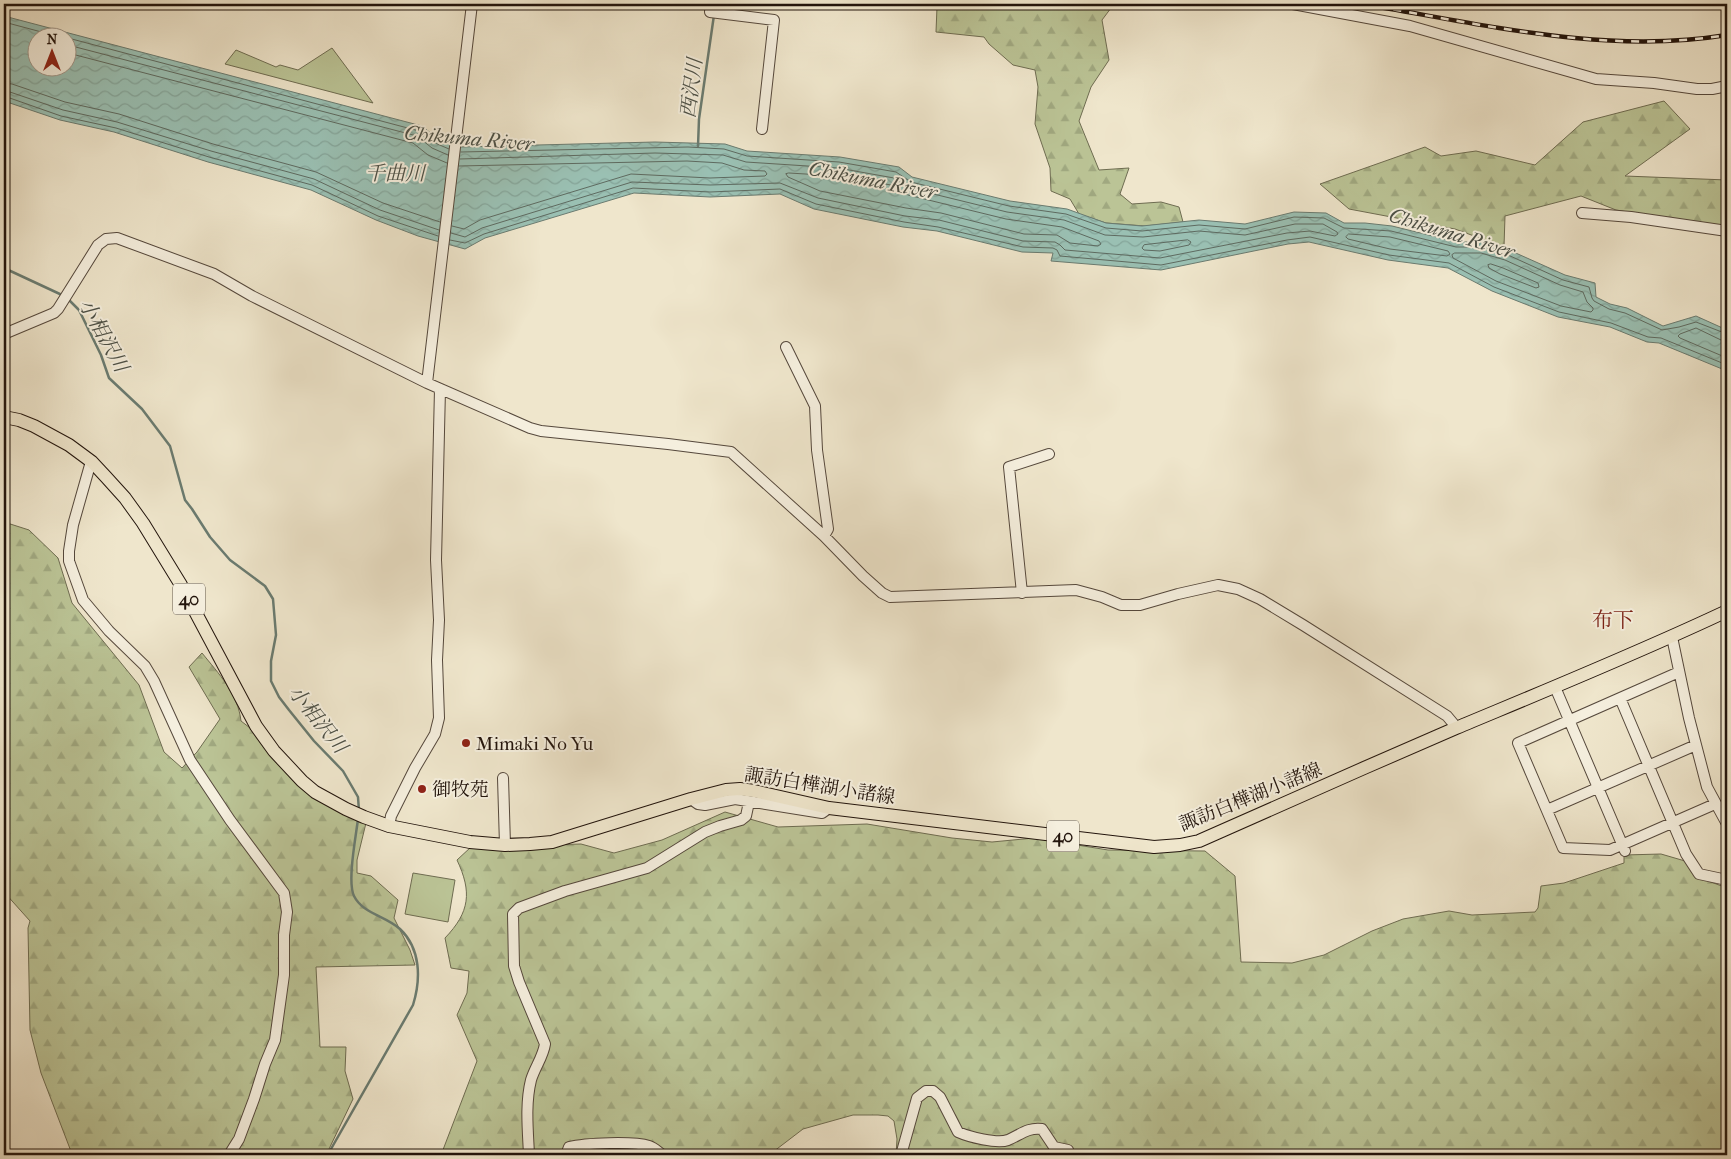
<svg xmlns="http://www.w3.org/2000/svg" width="1731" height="1159" font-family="'IM FELL French Canon','Noto Serif JP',serif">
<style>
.green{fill:#bbc496;stroke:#6e6c51}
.forest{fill:url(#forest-firs);stroke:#6e6c51}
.water{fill:url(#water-waves);stroke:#6a7b70;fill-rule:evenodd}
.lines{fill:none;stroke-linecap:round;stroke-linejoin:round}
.shore{stroke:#5e6a60;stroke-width:1}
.stream{stroke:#6a7b70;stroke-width:2.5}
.minor-casing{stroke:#55483c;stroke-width:12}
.major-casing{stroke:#22140c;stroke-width:14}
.minor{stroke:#f5efde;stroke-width:10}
.major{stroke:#efe6cc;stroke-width:12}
.rail-casing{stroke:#22140c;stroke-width:4.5}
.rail{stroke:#f5efde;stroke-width:2.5;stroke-dasharray:8;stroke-linecap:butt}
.poi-dot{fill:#8f2418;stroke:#f5efde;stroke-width:2}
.labels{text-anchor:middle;stroke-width:4;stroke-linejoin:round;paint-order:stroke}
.shield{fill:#f5efde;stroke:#61564b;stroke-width:1}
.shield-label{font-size:18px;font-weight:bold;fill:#22140c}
.poi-label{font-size:19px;fill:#22140c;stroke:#f5efde;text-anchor:start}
.street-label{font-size:19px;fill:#22140c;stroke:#f5efde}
.water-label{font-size:20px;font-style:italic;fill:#4c5046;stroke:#f5efde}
.quarter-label{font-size:21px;fill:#7a1f14;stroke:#f5efde}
</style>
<defs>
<pattern id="forest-firs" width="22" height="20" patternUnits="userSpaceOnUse" patternTransform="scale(1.25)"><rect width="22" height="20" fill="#bbc496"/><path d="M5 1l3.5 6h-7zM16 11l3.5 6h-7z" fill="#a0a880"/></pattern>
<pattern id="water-waves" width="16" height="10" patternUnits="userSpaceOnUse" patternTransform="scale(1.25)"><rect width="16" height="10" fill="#9ac0b3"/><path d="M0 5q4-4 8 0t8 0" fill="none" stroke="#84a499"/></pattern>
</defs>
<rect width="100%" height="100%" fill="#efe6cc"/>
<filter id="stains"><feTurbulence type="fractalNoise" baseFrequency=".004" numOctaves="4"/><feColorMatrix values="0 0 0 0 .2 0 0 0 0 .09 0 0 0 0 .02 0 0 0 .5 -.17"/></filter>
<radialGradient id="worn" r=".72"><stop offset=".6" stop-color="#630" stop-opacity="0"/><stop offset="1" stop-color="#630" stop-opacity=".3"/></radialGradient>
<!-- green -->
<path class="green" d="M 332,48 L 373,103 L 225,64 L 236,50 L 276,67 L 280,65 L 298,70 Z
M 413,873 L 455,880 L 448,922 L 405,914 Z"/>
<!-- forest -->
<path class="forest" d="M 934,4 L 1114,4 L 1102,20 L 1109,60 L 1091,87 L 1079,121 L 1099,170 L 1129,168 L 1120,194 L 1132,204 L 1161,202 L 1179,207 L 1183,222 L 1145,226 L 1106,223 L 1079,214 L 1070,199 L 1051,191 L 1050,168 L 1035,124 L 1038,87 L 1035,70 L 1013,65 L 989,44 L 984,37 L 936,32 L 937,7 Z
M 1664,101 L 1690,129 L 1625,176 L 1727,180 L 1727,229 L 1616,210 L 1581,196 L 1505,216 L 1504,247 L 1455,229 L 1349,209 L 1320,184 L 1425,147 L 1441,156 L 1476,151 L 1535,165 L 1583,122 Z
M 4,522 L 29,530 L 58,558 L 72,603 L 139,685 L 164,752 L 182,768 L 197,752 L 220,719 L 189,667 L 202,653 C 219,674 238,694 241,721 L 254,731 L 271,753 L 366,823 L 357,860 L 357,873 L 371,876 L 398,900 L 394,918 L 410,950 L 415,965 L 316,967 L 320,1047 L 346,1047 L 345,1071 L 353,1099 L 329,1149 L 328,1155 L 72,1154 L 41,1073 L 30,1030 L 28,928 L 30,921 L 4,892 Z
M 725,812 L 778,827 L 867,824 L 952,838 L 992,842 L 1034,838 L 1108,850 L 1205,851 L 1235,876 L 1241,962 L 1292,963 L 1324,955 L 1372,931 L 1403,919 L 1449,911 L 1472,915 L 1535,912 L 1538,908 L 1541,886 L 1564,883 L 1624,863 L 1624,855 L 1661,854 L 1685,861 L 1695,876 L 1727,888 L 1727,1155 L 896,1155 L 897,1139 L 894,1121 L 888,1116 L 878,1115 L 853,1115 L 803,1129 L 769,1155 L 441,1155 L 477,1061 L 457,1015 L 467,993 L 469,971 L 451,968 L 445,938 C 470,912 472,892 457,860 L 471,847 L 581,844 L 614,853 L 662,840 Z"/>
<!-- water -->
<path class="water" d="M 4,16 L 422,126 L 438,139 L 459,147 L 655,142 L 725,144 L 747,151 L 840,157 L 899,167 L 912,177 L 1010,201 L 1067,209 L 1106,223 L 1142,226 L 1199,220 L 1245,224 L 1294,212 L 1326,213 L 1344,223 L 1365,223 L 1392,226 L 1457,242 L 1482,242 L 1509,250 L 1565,275 L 1595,283 L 1596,297 L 1610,304 L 1627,308 L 1663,326 L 1696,316 L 1727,330 L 1727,371 L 1659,343 L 1647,342 L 1610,327 L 1558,317 L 1492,291 L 1448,268 L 1388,260 L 1309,242 L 1288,244 L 1161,270 L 1051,261 L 1053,253 L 1022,252 L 937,231 L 903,227 L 814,209 L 780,194 L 710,197 L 634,193 L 485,238 L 465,249 L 418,236 L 376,220 L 311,190 L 208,162 L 114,132 L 60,120 L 4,101 ZM 38,38 L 68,38 L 68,68 L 38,68 Z"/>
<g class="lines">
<!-- shore -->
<path class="shore" d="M 4,22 L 64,38
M 68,38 L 419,131 L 435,143 L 449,149
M 68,45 L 417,136 L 432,148 L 448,155
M 68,53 L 413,143 L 428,155 L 447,163
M 4,83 L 12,84 L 65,102 L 119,114 L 213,144 L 316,172 L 383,203 L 440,222
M 4,90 L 63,110 L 117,122 L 211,151 L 314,179 L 380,210 L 439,230
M 4,96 L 61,116 L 116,128 L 209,157 L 312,185 L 378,216 L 438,236
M 461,152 L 688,147 L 724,149 L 747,156 L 839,162 L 896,172 L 911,182 L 1009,206 L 1066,214 L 1106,228 L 1142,231 L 1199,225 L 1245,229 L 1294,217 L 1324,218 L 1344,228 L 1391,231 L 1456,247 L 1482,247 L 1508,255 L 1563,280 L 1589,287 L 1592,298 L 1594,301 L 1609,309 L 1625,313 L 1662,330 L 1679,327 L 1696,322 L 1727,334
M 789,173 L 838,176 L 891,185 L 908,195 L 1006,219 L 1062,227 L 1099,241 L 1101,244 L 1098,246 L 1070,243 L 1057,235 L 1024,234 L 941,213 L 906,208 L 820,191 L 788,177 L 786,174 Z
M 452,226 L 464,229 L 480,220 L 631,174 L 710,178 L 765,176 L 767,174 L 765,171 L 744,170 L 722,163 L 687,161 L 459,166
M 451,233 L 465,237 L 482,228 L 632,182 L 710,185 L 780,183 L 818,198 L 905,216 L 939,220 L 1023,241 L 1055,242 L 1060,245 L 1065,250 L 1160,258 L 1287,233 L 1310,231 L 1335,236 L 1338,234 L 1337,232 L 1323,224 L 1295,224 L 1245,235 L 1199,231 L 1143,237 L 1105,235 L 1064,220 L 1007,212 L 909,188 L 894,178 L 838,168 L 746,162 L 723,155 L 655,153 L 460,159
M 1349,234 L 1390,237 L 1448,251 L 1450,254 L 1447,256 L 1390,249 L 1348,239 L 1346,237 Z
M 450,240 L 465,243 L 484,234 L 633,188 L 710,192 L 780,189 L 816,204 L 904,222 L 938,227 L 1023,247 L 1053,248 L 1057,250 L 1060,256 L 1161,265 L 1287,240 L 1310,237 L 1389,255 L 1449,263 L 1494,287 L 1559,312 L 1611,323 L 1648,337 L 1661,338 L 1727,365
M 1188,240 L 1191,242 L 1189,245 L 1160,251 L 1144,250 L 1142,248 L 1144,245 Z
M 1455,253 L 1481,253 L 1505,260 L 1560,285 L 1583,292 L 1587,302 L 1593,308 L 1593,310 L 1591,312 L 1561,306 L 1496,281 L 1453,258 L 1452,255 Z
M 1491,264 L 1503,268 L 1538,283 L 1539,287 L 1536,288 L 1500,274 L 1489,268 L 1488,265 Z
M 1727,341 L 1721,340 L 1696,328 L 1680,334 L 1678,336 L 1680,338 L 1727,358"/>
<!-- stream -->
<path class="stream" d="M 698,146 L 699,119 L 714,15
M 4,268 L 62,295
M 67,298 L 79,310 L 101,355 L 109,378 L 142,409 L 170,446 L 185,500 L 192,509 L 210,537 L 230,560 L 265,586 L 273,599 L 276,635 L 271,661 L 271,681 L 279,697 L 289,710 L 314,741 L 343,771 L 358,797 L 359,811
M 330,1155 L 331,1149 L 413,1005 C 421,979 421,949 400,929 C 386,916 363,914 354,896 C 347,882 356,836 358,819"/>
<defs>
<path id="minor" d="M 711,4 L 710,12 L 774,20 L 762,129
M 1293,4 L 1410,26 L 1596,79 L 1654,83 L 1697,89 L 1712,89 L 1727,86
M 1582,213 L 1631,217 L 1727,231
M 4,334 L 54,313 L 58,309 L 98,245 L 106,239 L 117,238 L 214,274 L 252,296 L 427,383 L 530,428 L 541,431 L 668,444 L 731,452 L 824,536 L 863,576 L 882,593 L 890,597 L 1076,590 L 1102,597 L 1121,605 L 1140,605 L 1178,594 L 1218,585 L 1238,589 L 1260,599 L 1303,625 L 1447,716 L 1457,728
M 786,347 L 815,406 L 817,450 L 828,529 L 824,536
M 427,383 L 472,4
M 92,462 L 90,465 L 73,525 L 69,551 L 69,561 L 83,600 L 109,631 L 145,666 L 154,681 L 190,760 L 230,820 L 284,893 L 287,912 L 284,935 L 284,975 L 275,1040 L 265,1064 L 254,1099 L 239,1139 L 229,1155
M 1022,593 L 1009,467 L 1049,454
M 1672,637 L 1689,718 L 1707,787 L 1727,824
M 1679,672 L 1518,743 L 1563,848 L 1610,850 L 1715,804
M 1555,687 L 1625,851
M 1620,698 L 1686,854 L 1699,874 L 1727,880
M 503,778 L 505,845
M 691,799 L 698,804 L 705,805 L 735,799 L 822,813 L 829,808
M 1547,810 L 1696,745
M 389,826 L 391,816 L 415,768 L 435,734 L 439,718 L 437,660 L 439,620 L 436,560 L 440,389
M 529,1155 C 528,1131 525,1104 531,1080 C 535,1067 543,1057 545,1044 L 519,982 L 514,966 L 513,914 L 519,908 L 565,891 L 647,868 L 705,832 L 720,826 L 741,820 L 746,816 L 749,802
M 566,1155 L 569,1147 C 585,1143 634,1141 649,1146 C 655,1148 658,1152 663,1155
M 901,1155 L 917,1098 L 926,1091 L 933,1091 L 940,1097 L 958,1132 C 969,1137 997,1144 1008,1140 C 1020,1135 1028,1127 1042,1129 L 1054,1147 L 1068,1150"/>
<path id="major" d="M 4,417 L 19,420 L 34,426 L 69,445 L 92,462 L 106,477 L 125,498 L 143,523 L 181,585 L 256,726 L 274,751 L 302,781 L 315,792 L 346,809 L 364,817 L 389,826 L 470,842 L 505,845 L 530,844 L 552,842 L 691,799 L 726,790 L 740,789 L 754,791 L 829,808 L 1154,847 L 1180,845 L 1199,841 C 1285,803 1370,765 1456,728 C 1547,690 1638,653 1727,611"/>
</defs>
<!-- minor casing -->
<use href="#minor" class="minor-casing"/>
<!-- major casing -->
<use href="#major" class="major-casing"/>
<!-- minor -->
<use href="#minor" class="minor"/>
<!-- major -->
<use href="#major" class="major"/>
<defs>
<path id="rail" d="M 1362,4 C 1482,24 1605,55 1727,35"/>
</defs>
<!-- rail casing -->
<use href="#rail" class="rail-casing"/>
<!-- rail -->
<use href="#rail" class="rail"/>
</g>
<!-- markers -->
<g class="poi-dot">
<circle cx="466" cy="743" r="5"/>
<circle cx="422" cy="789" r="5"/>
</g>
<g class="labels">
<!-- shield labels -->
<g class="shield">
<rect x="173" y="583.5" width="32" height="31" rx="4"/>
<rect x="1047" y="820.5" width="32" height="31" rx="4"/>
</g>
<g class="shield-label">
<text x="189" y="605">40</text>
<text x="1063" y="842">40</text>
</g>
<!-- poi labels -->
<g class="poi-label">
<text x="476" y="750">Mimaki No Yu</text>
<text x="432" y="796">御牧苑</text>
</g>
<!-- street labels -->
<g class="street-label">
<text transform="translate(820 785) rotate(9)" y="7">諏訪白樺湖小諸線</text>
<text transform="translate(1250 796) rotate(-22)" y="7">諏訪白樺湖小諸線</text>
</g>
<!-- water labels -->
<g class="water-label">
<text transform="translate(691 88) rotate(-83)" y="7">西沢川</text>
<text transform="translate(469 138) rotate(5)" y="7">Chikuma River</text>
<text x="395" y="180">千曲川</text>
<text transform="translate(873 180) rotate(11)" y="7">Chikuma River</text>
<text transform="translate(1452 233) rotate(17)" y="7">Chikuma River</text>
<text transform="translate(104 335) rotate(61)" y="7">小相沢川</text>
<text transform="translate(318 719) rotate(51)" y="7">小相沢川</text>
</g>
<!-- quarter labels -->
<g class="quarter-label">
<text x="1613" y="627">布下</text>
</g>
</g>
<!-- margin -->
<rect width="1731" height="1159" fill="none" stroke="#efe6cc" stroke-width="20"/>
<rect x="5" y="5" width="1721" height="1149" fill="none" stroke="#22140c" stroke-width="2.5"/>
<rect x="10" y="10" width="1711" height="1139" fill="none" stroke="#22140c"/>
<!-- north arrow -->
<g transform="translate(52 52)"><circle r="24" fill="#f5efde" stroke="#a1978a"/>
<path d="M0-4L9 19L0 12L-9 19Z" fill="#8f2418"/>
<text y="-8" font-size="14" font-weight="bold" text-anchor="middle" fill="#22140c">N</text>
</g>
<rect width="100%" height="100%" filter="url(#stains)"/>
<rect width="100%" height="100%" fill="url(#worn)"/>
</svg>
